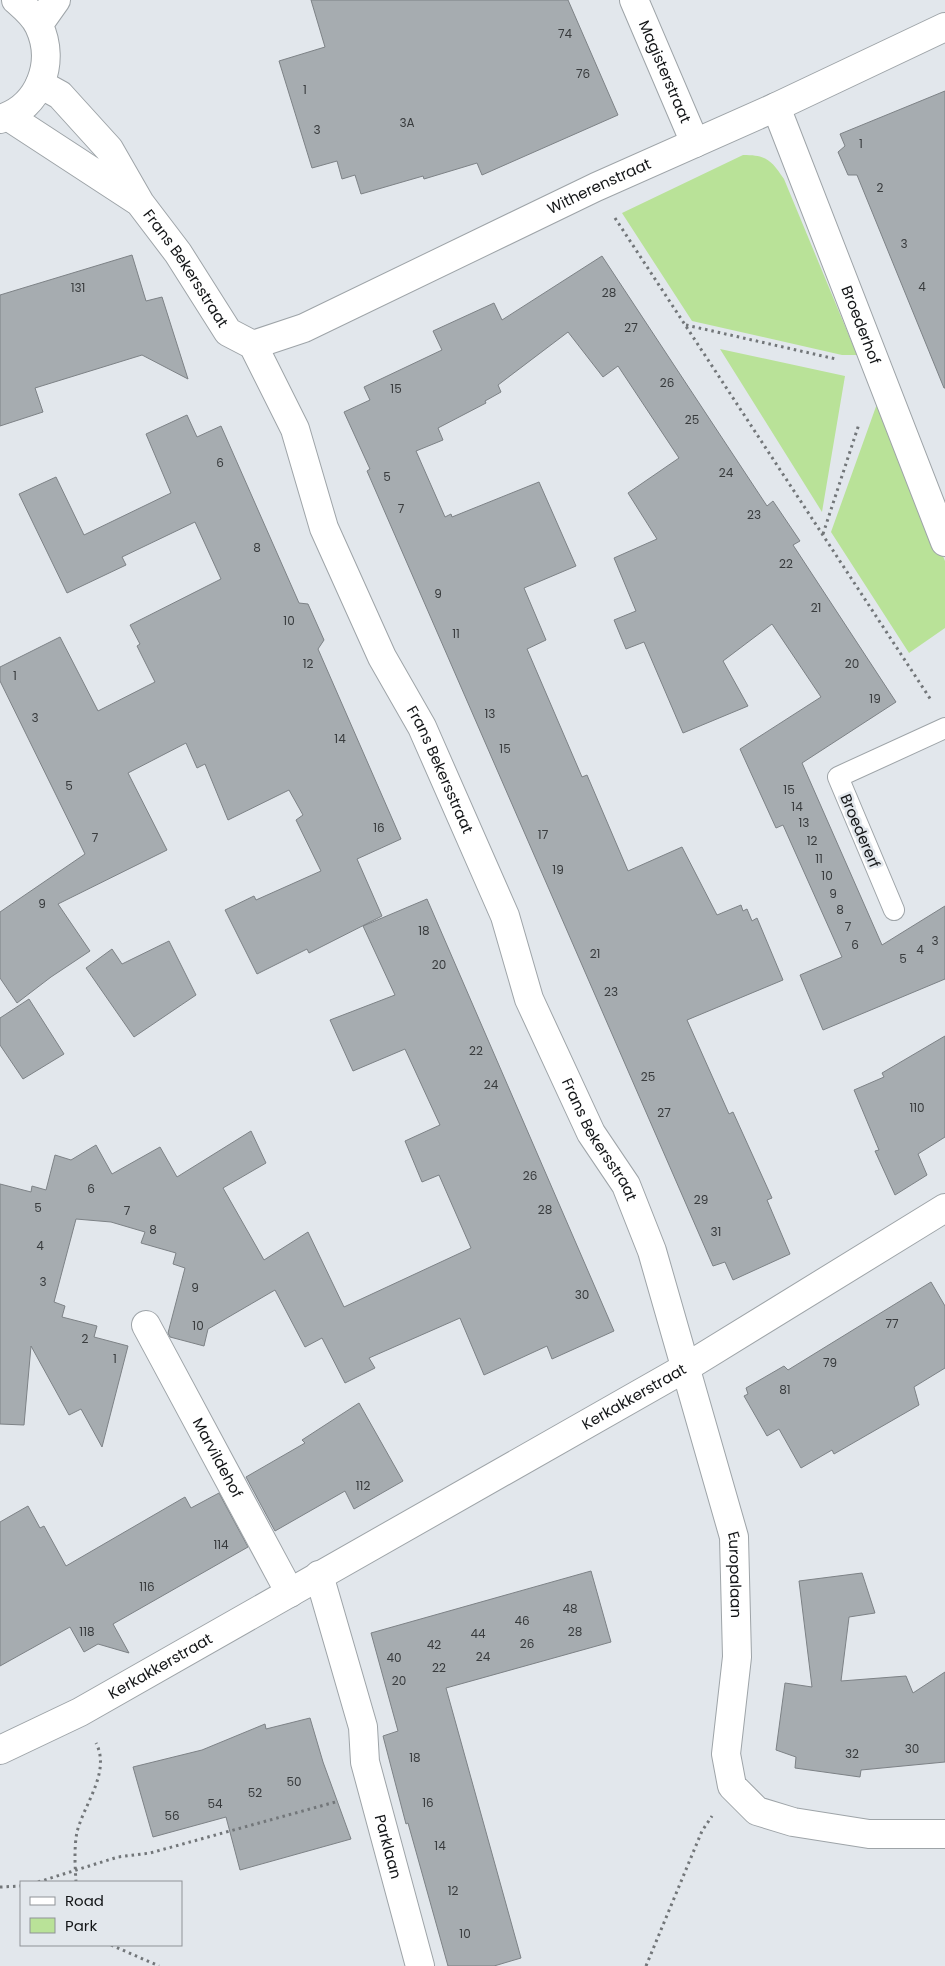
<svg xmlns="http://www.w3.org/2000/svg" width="945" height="1966" font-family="Poppins,sans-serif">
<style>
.green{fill:#b9e298}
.building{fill:#a6acb0;stroke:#7d8286}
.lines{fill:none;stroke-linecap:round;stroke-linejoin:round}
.service-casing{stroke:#9ea4a8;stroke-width:22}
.minor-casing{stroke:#9ea4a8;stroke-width:30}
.tertiary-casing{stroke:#9ea4a8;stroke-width:30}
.path{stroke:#727679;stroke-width:3;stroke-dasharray:2.5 4;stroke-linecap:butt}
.service{stroke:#fff;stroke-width:20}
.minor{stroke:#fff;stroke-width:28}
.tertiary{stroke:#fff;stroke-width:28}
.labels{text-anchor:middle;stroke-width:5;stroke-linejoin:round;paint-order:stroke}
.number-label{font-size:12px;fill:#383b3d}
.street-label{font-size:15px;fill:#131517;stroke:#e2e7ec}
</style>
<rect width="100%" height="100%" fill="#e2e7ec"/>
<!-- green -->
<path class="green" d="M 743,155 C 767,155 771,160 784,179 L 857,355 L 842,355 L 692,321 L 622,213 Z
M 720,349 L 845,376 L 822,512 Z
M 878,401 L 945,561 L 945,628 L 909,653 L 831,532 Z"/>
<!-- building -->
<path class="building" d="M 311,0 L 568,0 L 618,115 L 482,175 L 477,163 L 424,179 L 423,176 L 361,194 L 355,175 L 342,179 L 337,161 L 312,168 L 279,61 L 325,47 Z
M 945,91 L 945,388 L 944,388 L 857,175 L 848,175 L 838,152 L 845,146 L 840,134 Z
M 132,255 L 146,301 L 162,297 L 188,379 L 142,355 L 35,388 L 43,412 L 0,426 L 0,295 Z
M 602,256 L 767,506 L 773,501 L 800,541 L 793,545 L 896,702 L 802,763 L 882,945 L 945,906 L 945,979 L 823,1030 L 800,975 L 842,957 L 783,825 L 776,828 L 740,749 L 821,697 L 772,624 L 723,661 L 748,706 L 683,733 L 644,642 L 626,649 L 614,620 L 636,611 L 614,558 L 657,539 L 628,493 L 679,458 L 618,366 L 603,377 L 568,332 L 498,385 L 501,392 L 485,401 L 486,403 L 438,428 L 443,440 L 416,451 L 445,517 L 451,514 L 452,517 L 539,482 L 576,566 L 524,588 L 546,640 L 527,649 L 582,777 L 587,775 L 628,871 L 682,847 L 717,915 L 741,905 L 743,911 L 747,909 L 752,921 L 757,918 L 783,980 L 687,1020 L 729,1114 L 733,1112 L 772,1198 L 767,1200 L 790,1254 L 733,1280 L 725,1262 L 713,1266 L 367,471 L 370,469 L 344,412 L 370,400 L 364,387 L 442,350 L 433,331 L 494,303 L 502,320 Z
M 187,415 L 197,437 L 221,426 L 299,603 L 308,604 L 324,640 L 318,649 L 401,839 L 357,859 L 382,916 L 309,953 L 307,949 L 257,974 L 225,910 L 254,896 L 256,900 L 321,871 L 296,820 L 303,815 L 289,790 L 228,820 L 205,764 L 197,768 L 186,743 L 128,773 L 167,850 L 58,904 L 90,951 L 51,977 L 17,1003 L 0,978 L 0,912 L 85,854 L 0,681 L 0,667 L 60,637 L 98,711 L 155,682 L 137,646 L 140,644 L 130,625 L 221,579 L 195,522 L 122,557 L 126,565 L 67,593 L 19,494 L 56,477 L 84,535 L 171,493 L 146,434 Z
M 427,899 L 614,1331 L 552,1359 L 547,1346 L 484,1375 L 460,1318 L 369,1358 L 375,1368 L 345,1383 L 322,1338 L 305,1347 L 275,1290 L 208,1329 L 204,1346 L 170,1337 L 168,1333 L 185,1268 L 173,1264 L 176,1253 L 141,1243 L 145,1232 L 111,1222 L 76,1219 L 54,1302 L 65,1306 L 62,1317 L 97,1326 L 94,1337 L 128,1346 L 102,1447 L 81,1409 L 69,1415 L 31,1346 L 24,1425 L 0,1424 L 0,1184 L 31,1192 L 32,1186 L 46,1190 L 55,1155 L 71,1160 L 96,1145 L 112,1174 L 160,1147 L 177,1177 L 251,1131 L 266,1163 L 223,1188 L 264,1260 L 308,1232 L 344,1307 L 471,1248 L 439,1175 L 422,1182 L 405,1141 L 440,1125 L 405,1049 L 353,1071 L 330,1020 L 395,995 L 363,926 Z
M 169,941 L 196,995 L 134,1037 L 86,968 L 112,949 L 122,964 Z
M 29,999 L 64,1054 L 23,1079 L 0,1045 L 0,1018 Z
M 945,1036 L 945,1137 L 918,1154 L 927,1175 L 895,1195 L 875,1151 L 879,1150 L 854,1090 L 884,1077 L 882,1073 Z
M 931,1282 L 945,1306 L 945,1368 L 914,1387 L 919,1405 L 834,1454 L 832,1450 L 801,1468 L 779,1429 L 767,1436 L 744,1396 L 748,1394 L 746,1388 L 784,1366 L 788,1370 Z
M 359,1403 L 403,1481 L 354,1509 L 345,1491 L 275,1531 L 246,1477 L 305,1443 L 302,1440 Z
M 219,1493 L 248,1547 L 113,1624 L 129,1653 L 98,1644 L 84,1652 L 70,1627 L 0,1666 L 0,1522 L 28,1506 L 40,1528 L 44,1526 L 66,1566 L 185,1497 L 191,1508 Z
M 591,1571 L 611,1642 L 446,1688 L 521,1958 L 494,1966 L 448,1966 L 415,1848 L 408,1823 L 406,1824 L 383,1736 L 398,1731 L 371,1633 Z
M 862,1573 L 875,1613 L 849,1617 L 841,1681 L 906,1676 L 913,1693 L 945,1672 L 945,1762 L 861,1770 L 860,1777 L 795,1768 L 796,1757 L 776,1750 L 785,1683 L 812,1687 L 799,1581 Z
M 310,1718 L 323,1762 L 351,1839 L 240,1870 L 226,1817 L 153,1837 L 133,1767 L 202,1750 L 265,1724 L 266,1729 Z"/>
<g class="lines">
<defs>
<path id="service" d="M 894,910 L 838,777 L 945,728"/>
<g id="minor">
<path id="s1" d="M 634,0 L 695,143"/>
<path id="s2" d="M 40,84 L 60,95 L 109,149 L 140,203 L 178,253 L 228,332 L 253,345 L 295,429 L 324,528 L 382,657 L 422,727 L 505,916 L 529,999 L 591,1133 L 626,1185 L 652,1251 L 734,1537 L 737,1657 L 726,1754 L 732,1786 L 757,1811 L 793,1822 L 869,1834 L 945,1834"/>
<path id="s3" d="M 776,107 L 945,542"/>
<path d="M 9,117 L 136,200"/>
<path id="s4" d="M 253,345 L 304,328 L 596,187 L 776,107 L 945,27"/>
<path id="s5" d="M 146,1325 L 290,1593"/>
<path id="s6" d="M 319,1575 L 363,1727 L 365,1762 L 420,1966"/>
<path id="s7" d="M 0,1750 L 80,1712 L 685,1368 L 945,1208"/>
</g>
<path id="tertiary" d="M 39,24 L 56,0
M 0,119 C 40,107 56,62 39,26 C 34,15 24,7 16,0"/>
</defs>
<!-- service casing -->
<use href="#service" class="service-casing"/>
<!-- minor casing -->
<use href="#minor" class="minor-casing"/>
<!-- tertiary casing -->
<use href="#tertiary" class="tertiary-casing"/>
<!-- path -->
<path class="path" d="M 615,218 L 931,700
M 686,325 L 836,359
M 823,534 L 859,424
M 38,1882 L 118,1857 L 150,1853 L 339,1801
M 76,1882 C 75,1866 74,1847 77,1832 C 84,1804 111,1772 96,1743
M 0,1887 L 21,1886
M 111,1945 L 159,1966
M 646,1966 L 702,1831 L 712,1816"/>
<!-- service -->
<use href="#service" class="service"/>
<!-- minor -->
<use href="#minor" class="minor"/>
<!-- tertiary -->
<use href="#tertiary" class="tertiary"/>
</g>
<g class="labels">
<!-- number labels -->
<g class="number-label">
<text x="565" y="38">74</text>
<text x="583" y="78">76</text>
<text x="305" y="94">1</text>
<text x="407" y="127">3A</text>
<text x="317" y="134">3</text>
<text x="861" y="148">1</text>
<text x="880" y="192">2</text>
<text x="904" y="248">3</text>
<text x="922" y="291">4</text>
<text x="78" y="292">131</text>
<text x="609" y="297">28</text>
<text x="631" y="332">27</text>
<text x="667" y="387">26</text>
<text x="396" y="393">15</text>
<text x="692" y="424">25</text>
<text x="220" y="467">6</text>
<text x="726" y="477">24</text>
<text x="387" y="481">5</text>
<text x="401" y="513">7</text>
<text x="754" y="519">23</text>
<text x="257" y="552">8</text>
<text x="786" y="568">22</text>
<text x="438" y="598">9</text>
<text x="816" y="612">21</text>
<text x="289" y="625">10</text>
<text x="456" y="638">11</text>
<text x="308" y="668">12</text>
<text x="852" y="668">20</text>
<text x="15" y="680">1</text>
<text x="875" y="703">19</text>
<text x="490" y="718">13</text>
<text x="35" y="722">3</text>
<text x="340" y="743">14</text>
<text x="505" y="753">15</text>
<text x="69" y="790">5</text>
<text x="789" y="794">15</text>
<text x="797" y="811">14</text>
<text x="804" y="827">13</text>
<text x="379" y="832">16</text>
<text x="543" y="839">17</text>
<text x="95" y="842">7</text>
<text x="812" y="845">12</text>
<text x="819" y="863">11</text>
<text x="558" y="874">19</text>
<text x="827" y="880">10</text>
<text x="833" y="898">9</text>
<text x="42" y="908">9</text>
<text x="840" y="914">8</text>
<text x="848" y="931">7</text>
<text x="424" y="935">18</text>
<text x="935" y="945">3</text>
<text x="855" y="949">6</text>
<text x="920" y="954">4</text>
<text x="595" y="958">21</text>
<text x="903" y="963">5</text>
<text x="439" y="969">20</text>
<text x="611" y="996">23</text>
<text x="476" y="1055">22</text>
<text x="648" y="1081">25</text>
<text x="491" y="1089">24</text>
<text x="917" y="1112">110</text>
<text x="664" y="1117">27</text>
<text x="530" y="1180">26</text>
<text x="91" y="1193">6</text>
<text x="701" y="1204">29</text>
<text x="38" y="1212">5</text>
<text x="545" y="1214">28</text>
<text x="127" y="1215">7</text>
<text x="153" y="1234">8</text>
<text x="716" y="1236">31</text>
<text x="40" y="1250">4</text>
<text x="43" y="1286">3</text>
<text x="195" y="1292">9</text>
<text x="582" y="1299">30</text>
<text x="892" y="1328">77</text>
<text x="198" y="1330">10</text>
<text x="85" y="1343">2</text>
<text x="115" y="1363">1</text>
<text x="830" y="1367">79</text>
<text x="785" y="1394">81</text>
<text x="363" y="1490">112</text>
<text x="221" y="1549">114</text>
<text x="147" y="1591">116</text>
<text x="570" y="1613">48</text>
<text x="522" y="1625">46</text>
<text x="87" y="1636">118</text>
<text x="575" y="1636">28</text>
<text x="478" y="1638">44</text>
<text x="527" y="1648">26</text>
<text x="434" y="1649">42</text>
<text x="483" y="1661">24</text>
<text x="394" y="1662">40</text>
<text x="439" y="1672">22</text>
<text x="399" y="1685">20</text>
<text x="912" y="1753">30</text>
<text x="852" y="1758">32</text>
<text x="415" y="1762">18</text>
<text x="294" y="1786">50</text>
<text x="255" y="1797">52</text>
<text x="428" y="1807">16</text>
<text x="215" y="1808">54</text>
<text x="172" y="1820">56</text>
<text x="440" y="1850">14</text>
<text x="453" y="1895">12</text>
<text x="465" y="1938">10</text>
</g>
<!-- street labels -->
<g class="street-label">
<text dy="5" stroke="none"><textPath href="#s1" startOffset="78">Magisterstraat</textPath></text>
<text dy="5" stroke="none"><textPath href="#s4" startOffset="381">Witherenstraat</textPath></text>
<text dy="5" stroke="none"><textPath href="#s2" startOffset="238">Frans Bekersstraat</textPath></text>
<text dy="5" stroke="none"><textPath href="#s3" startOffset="234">Broederhof</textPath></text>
<text dy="5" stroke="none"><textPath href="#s2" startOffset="808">Frans Bekersstraat</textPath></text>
<text transform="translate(860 831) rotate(67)" y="5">Broedererf</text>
<text dy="5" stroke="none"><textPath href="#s2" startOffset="1212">Frans Bekersstraat</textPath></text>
<text dy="5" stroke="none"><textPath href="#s7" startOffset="726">Kerkakkerstraat</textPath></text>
<text dy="5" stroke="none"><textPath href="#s5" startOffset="151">Marvildehof</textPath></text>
<text dy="5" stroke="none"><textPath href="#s2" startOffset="1671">Europalaan</textPath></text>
<text dy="5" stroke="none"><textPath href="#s7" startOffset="181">Kerkakkerstraat</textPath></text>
<text dy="5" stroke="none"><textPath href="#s6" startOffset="281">Parklaan</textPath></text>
</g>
</g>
<!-- legend -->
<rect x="20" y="1881" width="162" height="65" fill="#e2e7ec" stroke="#8f9397"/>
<rect x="30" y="1897" width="25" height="8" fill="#ffffff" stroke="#8f9397"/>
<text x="65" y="1906" font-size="15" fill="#131517">Road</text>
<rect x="30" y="1918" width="25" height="15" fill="#b9e298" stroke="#8f9397"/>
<text x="65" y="1931" font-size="15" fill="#131517">Park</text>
</svg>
